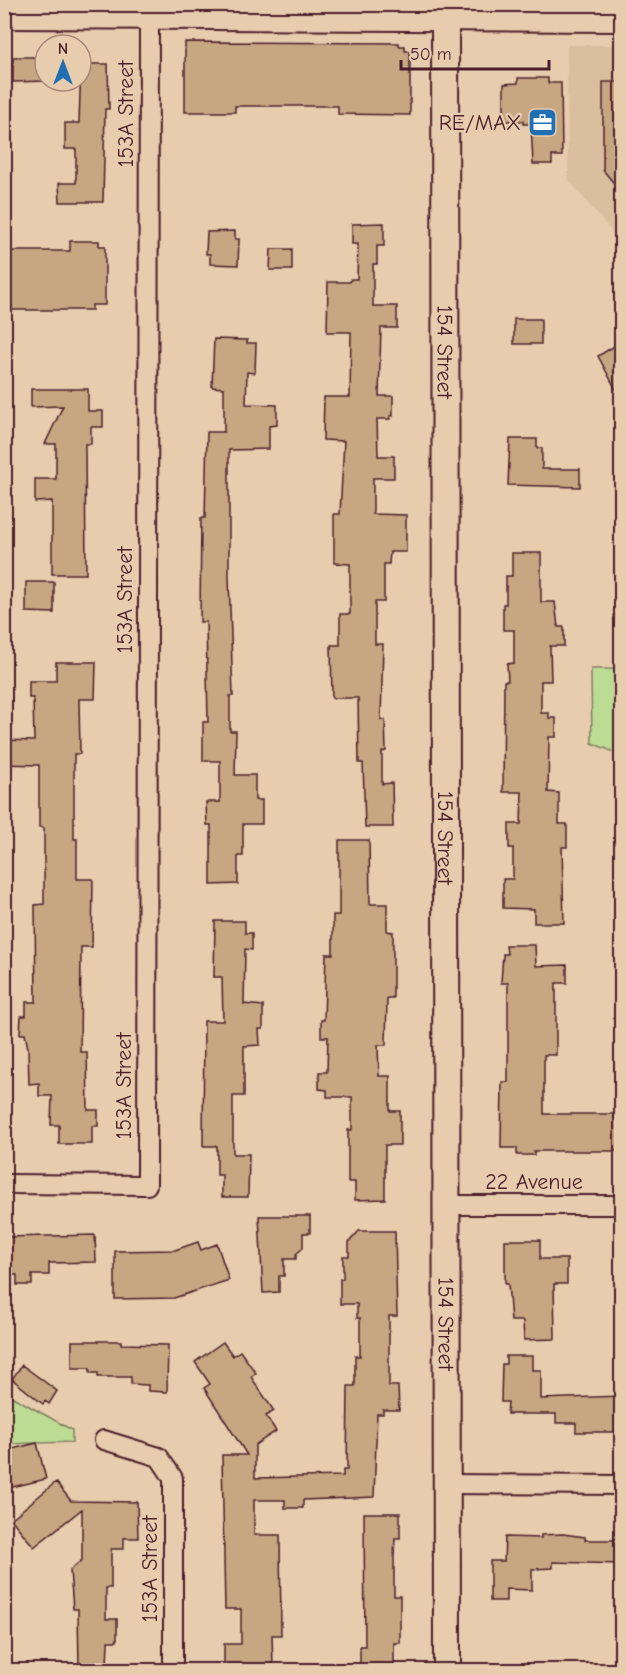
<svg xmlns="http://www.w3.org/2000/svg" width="626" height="1675" font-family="'Comic Neue',sans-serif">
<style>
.built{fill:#dabf9f}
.green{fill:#bcdc94;stroke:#837e60;stroke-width:1.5}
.building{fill:#c7a782;stroke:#4a1f2b;stroke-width:1.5}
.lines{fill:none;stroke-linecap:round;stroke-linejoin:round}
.street-casing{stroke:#4a1f2b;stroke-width:22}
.secondary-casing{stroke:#4a1f2b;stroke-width:30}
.street{stroke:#e7cdae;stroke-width:18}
.secondary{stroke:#e7cdae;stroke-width:26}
.labels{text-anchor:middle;stroke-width:4.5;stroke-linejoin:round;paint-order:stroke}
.street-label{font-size:22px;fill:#4a1f2b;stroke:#e7cdae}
.poi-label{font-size:22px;fill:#4a1f2b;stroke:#e7cdae;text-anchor:end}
</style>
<rect width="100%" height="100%" fill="#e7cdae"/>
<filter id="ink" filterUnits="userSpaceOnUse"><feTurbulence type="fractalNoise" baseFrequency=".0167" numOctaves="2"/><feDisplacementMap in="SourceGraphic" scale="12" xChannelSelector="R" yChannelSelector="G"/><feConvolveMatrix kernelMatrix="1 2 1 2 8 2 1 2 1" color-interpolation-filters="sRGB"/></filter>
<g filter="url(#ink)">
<!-- built -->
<path class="built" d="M 567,45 L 621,45 L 621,243 L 568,179 Z"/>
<!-- green -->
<path class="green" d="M 591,669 L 621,669 L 621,755 L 592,743 Z
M 4,1392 L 72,1430 L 72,1442 L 5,1444 Z"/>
<!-- building -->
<path class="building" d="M 185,42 L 399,43 L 399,46 L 405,46 L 405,51 L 410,51 L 410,115 L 338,114 L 338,106 L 235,106 L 235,112 L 185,112 Z
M 13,57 L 45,57 L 45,81 L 13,82 Z
M 81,64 L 108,64 L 109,109 L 105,109 L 103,202 L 60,202 L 59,183 L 76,183 L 76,149 L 65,149 L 65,123 L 79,123 Z
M 518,78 L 548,78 L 548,83 L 561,83 L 562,156 L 552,156 L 552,164 L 533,164 L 531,124 L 523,124 L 523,121 L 504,121 L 504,84 L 518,83 Z
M 603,82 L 621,82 L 621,192 L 603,170 Z
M 384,223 L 384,246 L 377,246 L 377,264 L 373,264 L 373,306 L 397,306 L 397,328 L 381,328 L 379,396 L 393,396 L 393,416 L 390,416 L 390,419 L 377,419 L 378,456 L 394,456 L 394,478 L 373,478 L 373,514 L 406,515 L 406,552 L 390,552 L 389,564 L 384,564 L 384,602 L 375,602 L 375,644 L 383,644 L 381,720 L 385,720 L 386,751 L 382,752 L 382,784 L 392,783 L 393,827 L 365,827 L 363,763 L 359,763 L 358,698 L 332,698 L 331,645 L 340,645 L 340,614 L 350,614 L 350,564 L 334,563 L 334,514 L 340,514 L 344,441 L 323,440 L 324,397 L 350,397 L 351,332 L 327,332 L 328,282 L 350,282 L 351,279 L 357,279 L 358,244 L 352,244 L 352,224 Z
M 235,231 L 235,239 L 239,239 L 238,265 L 210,264 L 210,254 L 206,254 L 207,232 Z
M 70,241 L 99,241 L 99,246 L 105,246 L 105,305 L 92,305 L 92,310 L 4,310 L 4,251 L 70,251 Z
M 271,249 L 292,249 L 292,270 L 270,270 Z
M 514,319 L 541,319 L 541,344 L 514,344 Z
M 214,339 L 247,340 L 247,343 L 256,343 L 255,373 L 247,372 L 246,404 L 277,405 L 277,425 L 269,426 L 269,449 L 229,450 L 229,577 L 233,696 L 230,696 L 230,731 L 236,731 L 235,775 L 255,775 L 255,800 L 262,800 L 262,824 L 243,824 L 243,856 L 238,856 L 238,884 L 211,885 L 211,825 L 207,825 L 206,802 L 220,802 L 220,761 L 203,761 L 203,722 L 208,722 L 206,622 L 200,622 L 201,518 L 205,518 L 207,432 L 224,432 L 224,388 L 212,387 Z
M 616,345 L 621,354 L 621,399 L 598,356 Z
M 31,389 L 88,389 L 88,411 L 103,411 L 103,427 L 91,427 L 91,444 L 85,444 L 86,574 L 52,574 L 52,501 L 35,502 L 35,479 L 56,479 L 56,444 L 45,444 L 63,406 L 31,407 Z
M 510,439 L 537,439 L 537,448 L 542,448 L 542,469 L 580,469 L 580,487 L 508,485 Z
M 512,553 L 541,553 L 541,602 L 555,602 L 558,627 L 564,627 L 564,646 L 550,646 L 551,681 L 541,681 L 541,713 L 549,713 L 549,718 L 556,718 L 556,737 L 549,737 L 548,792 L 559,793 L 559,824 L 567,824 L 567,847 L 562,847 L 564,923 L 534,923 L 534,909 L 503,908 L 503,879 L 513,879 L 513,848 L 509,848 L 509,824 L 521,824 L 522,792 L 503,792 L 504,681 L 508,681 L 507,664 L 514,663 L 514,630 L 503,630 L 503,604 L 506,604 L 506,576 L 512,576 Z
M 26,582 L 54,582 L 54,613 L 26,612 Z
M 56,662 L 96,662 L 95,699 L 79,699 L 80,754 L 74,754 L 74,839 L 77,839 L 77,879 L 93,879 L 92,947 L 81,947 L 80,1052 L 87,1052 L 88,1110 L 98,1110 L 98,1126 L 92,1126 L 92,1144 L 59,1144 L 59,1125 L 51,1125 L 52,1096 L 39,1096 L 39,1083 L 29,1084 L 28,1048 L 25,1034 L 20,1034 L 21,1016 L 26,1016 L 26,1002 L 36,1002 L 35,905 L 44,904 L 44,828 L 39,827 L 39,765 L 4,764 L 4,740 L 34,741 L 33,698 L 29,698 L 29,681 L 56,681 Z
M 339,840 L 369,840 L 370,904 L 387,904 L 387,931 L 393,932 L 393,998 L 387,998 L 386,1045 L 378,1045 L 379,1076 L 390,1076 L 390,1111 L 400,1111 L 400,1145 L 385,1145 L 385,1199 L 355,1200 L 355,1182 L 348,1182 L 348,1130 L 352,1130 L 352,1097 L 327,1097 L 327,1090 L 319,1089 L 319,1072 L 327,1072 L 328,1037 L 321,1037 L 321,1020 L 324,1020 L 326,954 L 333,954 L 333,915 L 339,915 Z
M 215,921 L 245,921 L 245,933 L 252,933 L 252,950 L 245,949 L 244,1004 L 263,1006 L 263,1029 L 259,1029 L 260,1045 L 244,1046 L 244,1096 L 233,1096 L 233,1154 L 249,1154 L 248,1197 L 222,1197 L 222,1175 L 217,1175 L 217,1146 L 203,1146 L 204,1021 L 223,1021 L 222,977 L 214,977 Z
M 506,945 L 535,945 L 536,966 L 567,965 L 567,983 L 556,983 L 556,1055 L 544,1055 L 544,1114 L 621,1114 L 621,1151 L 534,1151 L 534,1155 L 517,1155 L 517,1148 L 501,1148 L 502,1082 L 508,1082 L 508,983 L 501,983 L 503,954 L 507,954 Z
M 259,1216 L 310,1216 L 310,1233 L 303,1233 L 303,1248 L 296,1254 L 296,1259 L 284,1259 L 284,1276 L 279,1276 L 279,1292 L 263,1293 Z
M 359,1231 L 395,1231 L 397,1316 L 389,1316 L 389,1386 L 398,1386 L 399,1410 L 383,1410 L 383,1414 L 377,1414 L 374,1497 L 303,1500 L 303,1508 L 285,1508 L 285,1500 L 254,1500 L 254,1535 L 280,1535 L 281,1635 L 272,1635 L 273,1666 L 224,1668 L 224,1644 L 241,1644 L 241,1609 L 225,1609 L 222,1455 L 247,1455 L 204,1388 L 210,1384 L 195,1362 L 223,1342 L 233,1356 L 240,1351 L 256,1373 L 251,1377 L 274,1411 L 266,1416 L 276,1431 L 255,1445 L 255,1478 L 343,1476 L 343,1470 L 347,1470 L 348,1386 L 355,1386 L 355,1356 L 360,1356 L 360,1318 L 357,1318 L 357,1304 L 340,1304 L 340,1279 L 343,1279 L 343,1256 L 349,1256 L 349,1242 Z
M 95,1235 L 96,1262 L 49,1263 L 49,1275 L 32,1275 L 32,1285 L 17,1285 L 17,1275 L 4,1275 L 4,1237 Z
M 505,1240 L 540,1240 L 540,1259 L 567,1259 L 567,1284 L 554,1284 L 555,1339 L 524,1340 L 523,1321 L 511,1321 L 508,1284 L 505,1284 Z
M 198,1242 L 201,1250 L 217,1244 L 229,1280 L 174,1298 L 115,1299 L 115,1251 L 175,1250 Z
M 72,1341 L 121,1341 L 121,1344 L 168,1345 L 167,1392 L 148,1391 L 148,1385 L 131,1384 L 131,1377 L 98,1377 L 98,1373 L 90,1373 L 90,1368 L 72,1368 Z
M 506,1356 L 532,1356 L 532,1370 L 541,1370 L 541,1399 L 621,1396 L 621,1432 L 576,1432 L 576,1423 L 556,1423 L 556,1414 L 507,1414 L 508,1402 L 501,1402 L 502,1364 L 506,1364 Z
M 22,1365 L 57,1391 L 49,1404 L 45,1401 L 43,1404 L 12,1379 Z
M 37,1443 L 46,1479 L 4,1489 L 4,1451 Z
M 56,1482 L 71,1501 L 137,1502 L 138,1538 L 124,1538 L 124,1549 L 111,1549 L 111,1588 L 106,1588 L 106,1619 L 117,1619 L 117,1641 L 108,1641 L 107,1667 L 79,1667 L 78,1609 L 73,1609 L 70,1570 L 82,1560 L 82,1509 L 34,1547 L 11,1519 Z
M 364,1513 L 400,1513 L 400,1538 L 395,1538 L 394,1557 L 394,1596 L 400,1596 L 400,1643 L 394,1643 L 394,1668 L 365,1668 L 365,1665 L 360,1665 L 360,1646 L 365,1646 Z
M 563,1534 L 585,1537 L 585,1540 L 621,1540 L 621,1564 L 553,1562 L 553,1568 L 532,1569 L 532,1590 L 506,1589 L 506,1601 L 490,1601 L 490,1561 L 504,1561 L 505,1537 L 541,1538 L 541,1535 Z"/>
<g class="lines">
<defs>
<path id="street" d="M 4,1184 L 147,1185 L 149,16
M 447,1205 L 622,1205
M 104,1440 L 159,1457 L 173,1478 L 173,1670
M 447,1484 L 622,1485"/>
<g id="secondary">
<path id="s1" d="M 445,4 L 447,1670"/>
<path d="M 4,15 L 622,18"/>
</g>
</defs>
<!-- street casing -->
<use href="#street" class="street-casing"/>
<!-- secondary casing -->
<use href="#secondary" class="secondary-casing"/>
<!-- street -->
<use href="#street" class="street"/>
<!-- secondary -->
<use href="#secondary" class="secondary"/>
</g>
</g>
<!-- icons -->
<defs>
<symbol id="office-square" viewBox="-11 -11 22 22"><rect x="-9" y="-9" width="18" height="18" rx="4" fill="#1f6fb2" stroke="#e7cdae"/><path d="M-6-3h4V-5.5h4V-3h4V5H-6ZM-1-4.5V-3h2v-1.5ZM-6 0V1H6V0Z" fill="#fff"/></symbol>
</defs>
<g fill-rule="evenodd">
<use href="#office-square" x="526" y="106" width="33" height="33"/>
</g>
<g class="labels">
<!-- street labels -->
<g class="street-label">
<text transform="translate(125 114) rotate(-90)" y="8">153A Street</text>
<text dy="8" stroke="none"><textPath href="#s1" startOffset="348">154 Street</textPath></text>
<text transform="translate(124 600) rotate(-90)" y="8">153A Street</text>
<text dy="8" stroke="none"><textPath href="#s1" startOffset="834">154 Street</textPath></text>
<text transform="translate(123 1086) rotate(-90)" y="8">153A Street</text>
<text x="534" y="1189">22 Avenue</text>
<text dy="8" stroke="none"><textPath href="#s1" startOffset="1320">154 Street</textPath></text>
<text transform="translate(149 1569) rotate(-90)" y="8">153A Street</text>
</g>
<!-- poi labels -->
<g class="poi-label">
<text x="521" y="130">RE/MAX</text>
</g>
</g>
<!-- margin -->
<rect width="626" height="1675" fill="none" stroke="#e7cdae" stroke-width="24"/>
<rect x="12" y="12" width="602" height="1651" fill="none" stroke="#4a1f2b" stroke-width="2" filter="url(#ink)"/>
<!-- north arrow -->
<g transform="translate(63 63)"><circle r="28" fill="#e7cdae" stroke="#a8877a" stroke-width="1.5"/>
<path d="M0-4.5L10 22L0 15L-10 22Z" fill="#1f6fb2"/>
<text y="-9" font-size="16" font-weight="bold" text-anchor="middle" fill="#4a1f2b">N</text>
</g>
<!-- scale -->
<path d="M401 60v9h148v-9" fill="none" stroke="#4a1f2b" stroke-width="3"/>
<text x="410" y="60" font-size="18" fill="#4a1f2b" stroke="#e7cdae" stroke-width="4.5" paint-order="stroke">50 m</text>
</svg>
